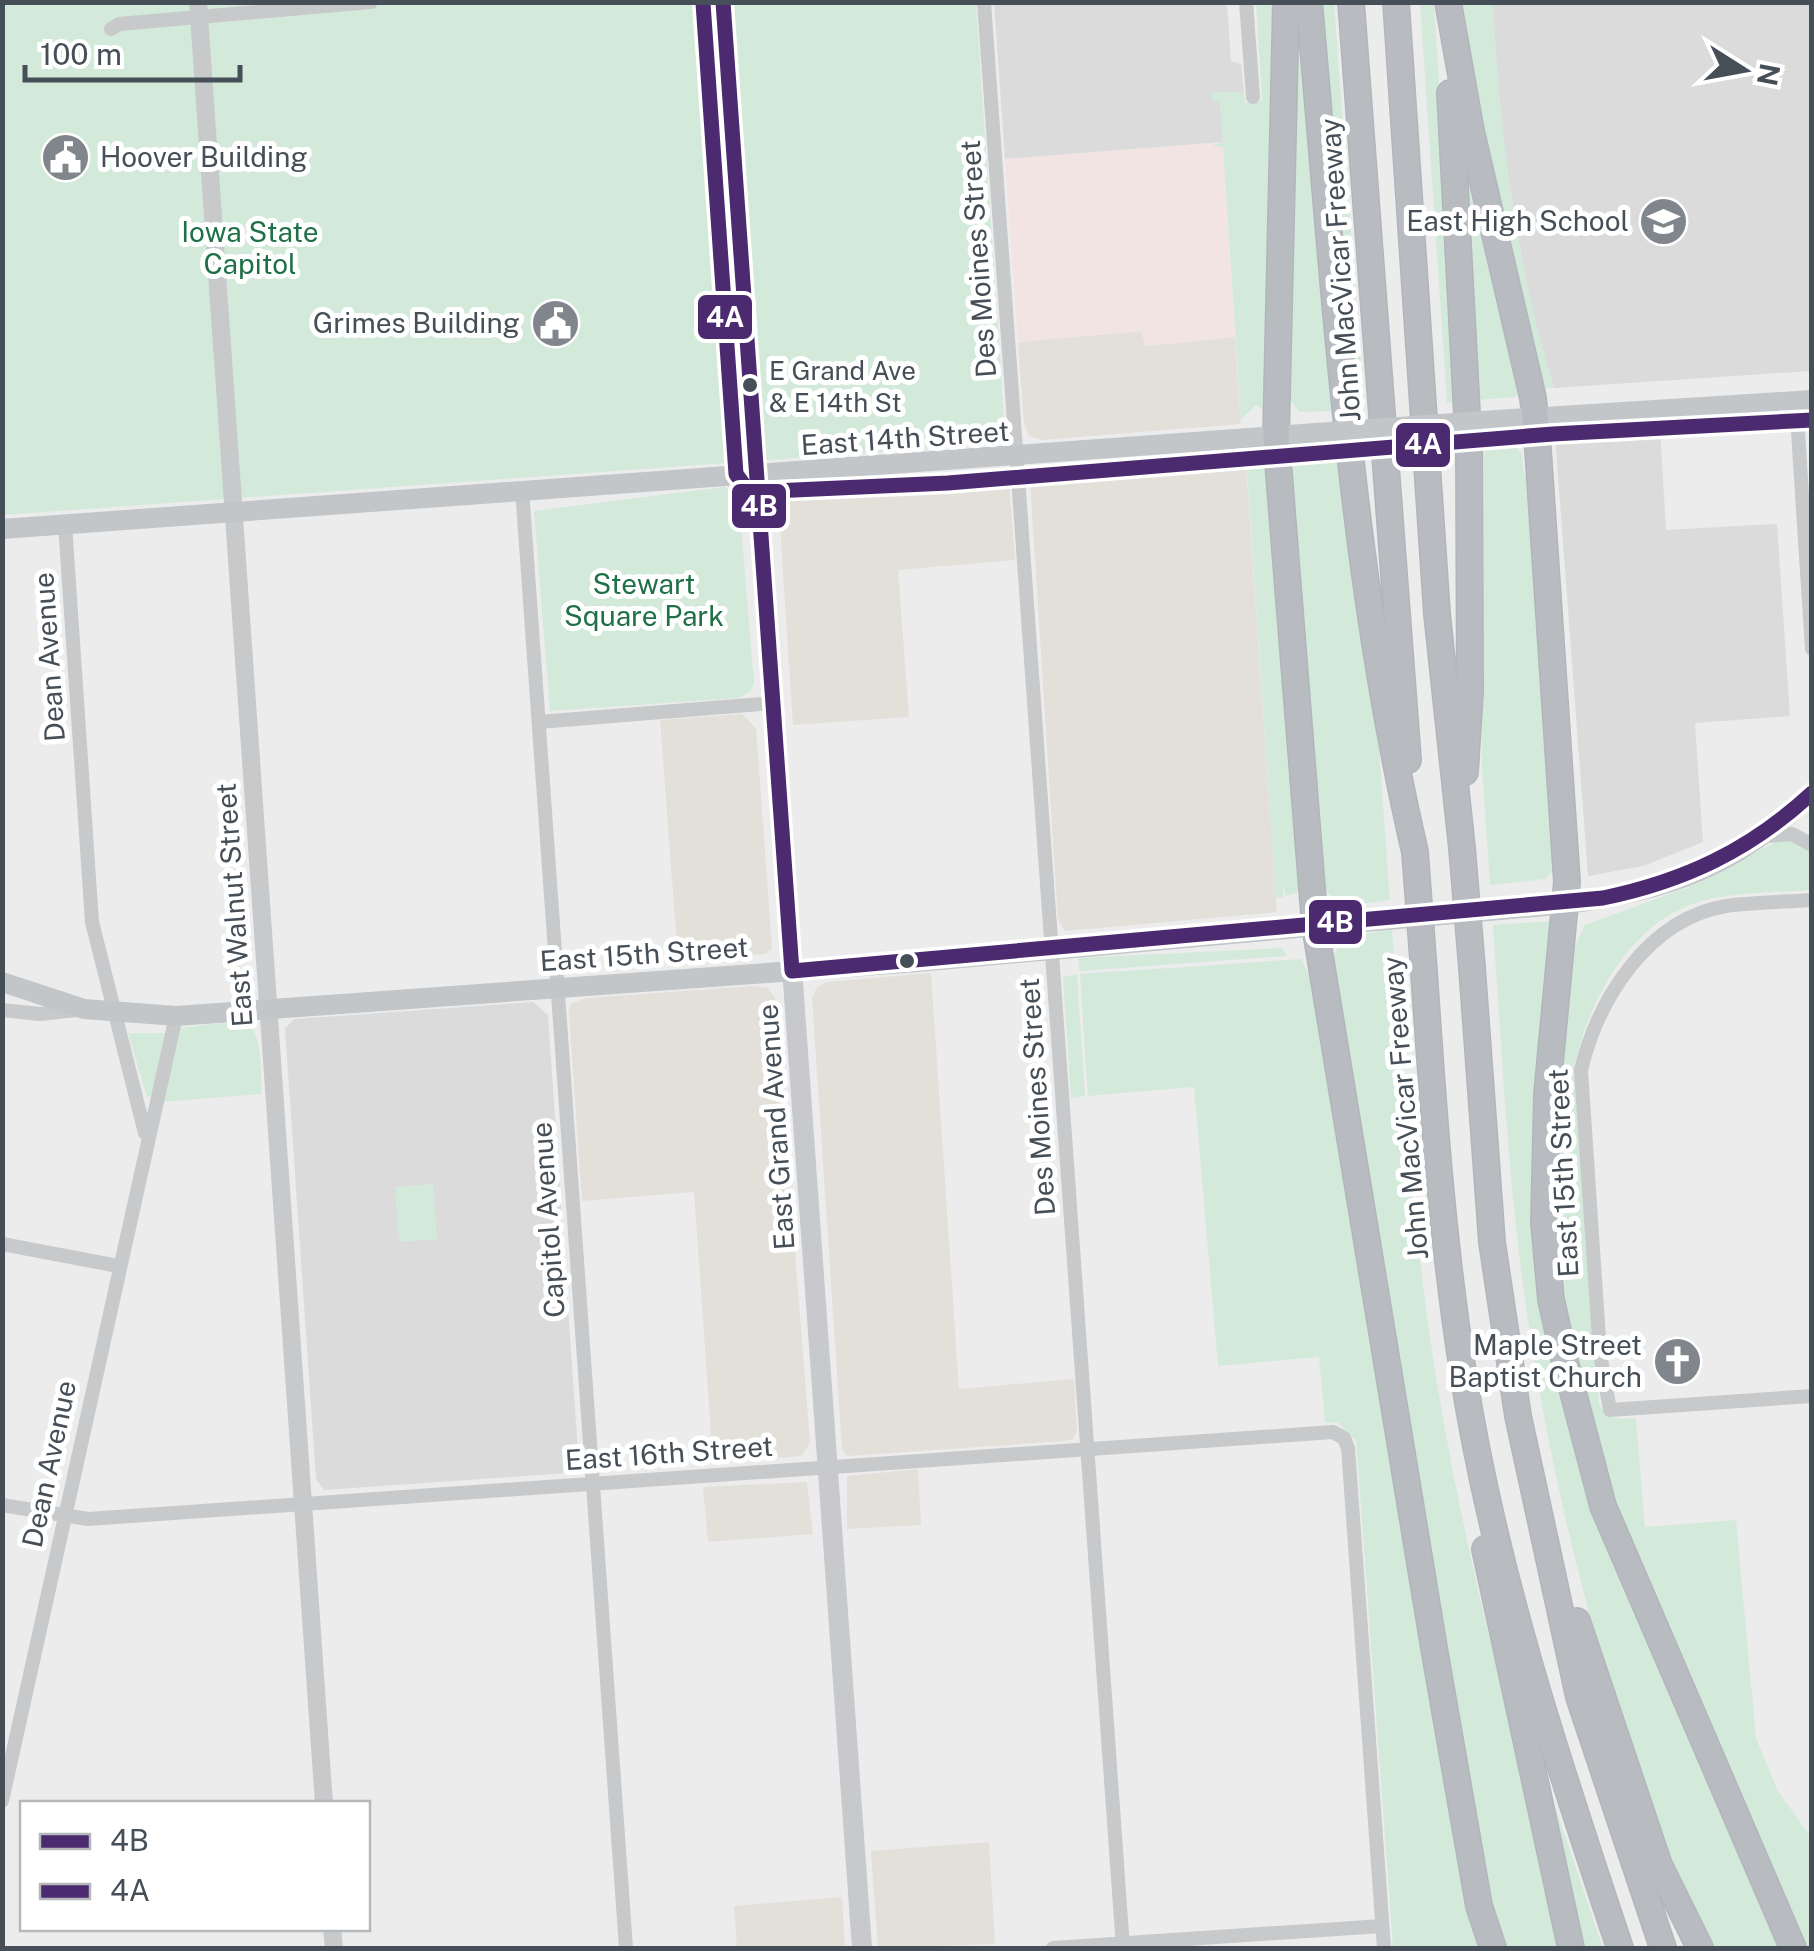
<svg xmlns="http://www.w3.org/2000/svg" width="1814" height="1951" font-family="'Public Sans',sans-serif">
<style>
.commercial{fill:#e3e0da}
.education{fill:#dbdbdc}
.medical{fill:#f2e4e3}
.green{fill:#d3eadb}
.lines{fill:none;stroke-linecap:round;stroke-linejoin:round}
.motorway-casing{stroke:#b2b6bb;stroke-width:28}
.minor{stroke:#c7c9cb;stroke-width:14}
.tertiary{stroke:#c7c9cb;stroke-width:18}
.secondary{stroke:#c8c9cc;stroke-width:20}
.primary{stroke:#c2c6c9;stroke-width:20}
.motorway{stroke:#b8bcc1;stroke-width:25}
.motorway-bridge-casing{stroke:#b2b6bb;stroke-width:28;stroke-linecap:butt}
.primary-bridge{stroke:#c2c6c9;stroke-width:20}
.motorway-bridge{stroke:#b8bcc1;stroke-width:25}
.bus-1-casing{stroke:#fff;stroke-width:22}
.bus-2-casing{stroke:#fff;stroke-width:22}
.bus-1{stroke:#4c2a6f;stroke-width:15}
.bus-2{stroke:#4c2a6f;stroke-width:15}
.bus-dot{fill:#464f57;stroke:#fff;stroke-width:4}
.labels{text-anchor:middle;stroke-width:10;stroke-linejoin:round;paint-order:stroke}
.bus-label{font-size:26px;fill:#464f57;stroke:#fff;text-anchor:start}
.poi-label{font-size:28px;fill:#464f57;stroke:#fff;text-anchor:end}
.park-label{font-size:28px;fill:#1f7046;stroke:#fff}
.street-label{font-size:28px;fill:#464f57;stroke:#fff}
.line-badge{stroke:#fff;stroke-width:4}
.badge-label{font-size:28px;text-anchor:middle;font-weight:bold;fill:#fff}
</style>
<rect width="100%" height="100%" fill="#edecec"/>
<!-- commercial -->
<path class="commercial" d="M 1141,331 L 1146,346 L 1235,337 L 1241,424 L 1041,440 L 1029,436 L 1024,423 L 1018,342 Z
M 1245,451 L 1277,912 L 1065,931 L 1058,919 L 1030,481 L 1042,472 Z
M 998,467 L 1007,472 L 1009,481 L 1015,560 L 898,570 L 909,717 L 793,725 L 778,495 L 785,490 L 917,480 Z
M 742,714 L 756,728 L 772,949 L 765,954 L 678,960 L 660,720 Z
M 931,973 L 959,1389 L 1074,1379 L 1077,1431 L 1073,1439 L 1064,1441 L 847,1456 L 842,1449 L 812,997 L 817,987 L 827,982 Z
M 754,986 L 768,988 L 775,998 L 810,1443 L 801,1456 L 713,1463 L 694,1192 L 582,1201 L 569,1012 L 571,1004 L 585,998 Z
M 918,1469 L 921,1525 L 847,1529 L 847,1476 Z
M 807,1482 L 813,1534 L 708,1542 L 703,1487 Z
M 989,1842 L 995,1944 L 878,1948 L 871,1851 Z
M 842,1897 L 845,1948 L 737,1948 L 734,1906 Z"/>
<!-- education -->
<path class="education" d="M 994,3 L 1227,3 L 1231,61 L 1241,64 L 1244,93 L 1211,92 L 1220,101 L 1223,142 L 1005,159 Z
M 1489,3 L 1811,3 L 1811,371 L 1554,388 L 1531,314 L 1500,128 Z
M 1660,427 L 1666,530 L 1777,524 L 1790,716 L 1695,723 L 1703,842 L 1643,866 L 1588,876 L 1555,436 Z
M 533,1002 L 548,1015 L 579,1467 L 567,1473 L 324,1490 L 316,1479 L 285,1028 L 294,1019 Z"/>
<!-- medical -->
<path class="medical" d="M 1212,143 L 1223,147 L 1235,337 L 1145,346 L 1141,331 L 1018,342 L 1005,159 Z"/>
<!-- green -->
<path class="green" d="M 1299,2 L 1336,411 L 1299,412 L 1289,398 L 1294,3 Z
M 2,3 L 976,3 L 1005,433 L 990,444 L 3,515 Z
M 1256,3 L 1275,3 L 1265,405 L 1262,409 L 1256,405 L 1241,419 L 1223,147 L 1211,146 L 1223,142 L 1220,102 L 1212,101 L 1211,92 L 1244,93 L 1245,103 L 1262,101 Z
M 1319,3 L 1334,3 L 1364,409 L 1355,410 Z
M 1420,3 L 1434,3 L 1460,402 L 1447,403 Z
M 1462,3 L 1493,3 C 1500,134 1515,262 1554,388 L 1543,388 L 1479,120 Z
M 1463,139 L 1521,391 L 1515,397 L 1478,400 Z
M 1510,440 L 1522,454 L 1524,475 L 1530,476 L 1555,868 L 1546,879 L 1490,885 L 1482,768 L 1479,442 Z
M 1341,452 L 1379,749 L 1390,900 L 1347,906 L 1325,891 L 1289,473 L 1296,460 Z
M 1268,456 L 1302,891 L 1286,896 L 1283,884 L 1283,897 L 1276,898 L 1246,458 Z
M 724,487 L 737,493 L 739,501 L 754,682 L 751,691 L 739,698 L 550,711 L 534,511 Z
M 1781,839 L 1801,843 L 1811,853 L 1811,890 C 1772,893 1727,891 1690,905 C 1626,929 1587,1006 1574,1068 L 1599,1404 C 1609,1421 1618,1419 1636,1418 L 1645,1527 L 1736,1520 L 1756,1738 L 1778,1791 L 1811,1837 L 1811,1948 L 1805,1948 L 1612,1496 L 1571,1338 L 1556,1221 L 1558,1108 L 1573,950 L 1585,925 L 1699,883 Z
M 1552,921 L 1537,1074 L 1564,1395 L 1786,1948 L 1707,1948 C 1603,1713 1536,1445 1512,1189 C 1504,1101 1499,1013 1493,925 Z
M 1392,929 C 1404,1093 1414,1256 1443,1418 C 1474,1596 1525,1772 1564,1948 L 1503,1948 L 1492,1904 L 1329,961 L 1345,938 Z
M 1282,948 L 1287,956 L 1080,971 L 1078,958 Z
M 1301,959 L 1313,984 L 1483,1948 L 1393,1948 L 1356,1440 L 1338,1423 L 1325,1422 L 1319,1357 L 1218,1366 L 1194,1087 L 1088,1096 L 1080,974 Z
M 1077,974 L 1085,1096 L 1071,1098 L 1063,977 Z
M 240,1021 C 265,1027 260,1072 262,1094 L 160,1102 L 180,1028 Z
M 128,1033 L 165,1033 L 152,1095 L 147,1097 Z
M 433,1184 L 437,1239 L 399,1242 L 395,1187 Z
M 1551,1803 L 1554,1803 L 1603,1948 L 1583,1948 Z"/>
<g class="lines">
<defs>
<path id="motorway" d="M 1286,2 L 1276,437 L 1315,926 L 1434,1648 L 1479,1906 L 1493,1948
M 1309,2 C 1335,287 1350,573 1415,852
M 1351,2 L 1408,760
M 1396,2 L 1437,614 L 1462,848
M 1448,2 L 1471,131 L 1533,398 L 1537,435 L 1567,882 L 1547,1094 L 1544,1223 L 1551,1299 L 1563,1354 L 1603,1506 L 1793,1948
M 1450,93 L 1469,452 L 1470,691 L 1465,772
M 1472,968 L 1492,1242 L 1518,1416 L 1579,1697 L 1663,1948
M 1424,972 C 1433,1106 1442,1239 1463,1372 C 1493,1568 1557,1760 1620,1948
M 1485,1549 L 1571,1948
M 1577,1621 L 1659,1865 L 1700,1948"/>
</defs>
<!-- motorway casing -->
<use href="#motorway" class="motorway-casing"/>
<!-- minor -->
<path class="minor" d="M 984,2 L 1123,1948
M 1246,2 L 1253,97
M 111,29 L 119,24 L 371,2
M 1796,401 L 1812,649
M 522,489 L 626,1948
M 65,524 L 92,922 L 145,1133
M 539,722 L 773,703
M 1764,836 L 1792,834 L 1812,845
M 1812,900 C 1784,902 1754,902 1726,906 C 1648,919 1598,999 1581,1070 L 1600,1354 L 1610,1410 L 1812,1396
M 2,1010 L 40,1014 L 76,1010
M 2,1244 L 118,1266
M 2,1505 L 88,1519 L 1333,1432 L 1344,1438 L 1348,1448 L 1384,1948
M 2,1801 L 176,1016
M 1053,1948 L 1382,1926"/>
<!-- tertiary -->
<path class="tertiary" d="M 198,2 L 324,1804
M 332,1928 L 334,1948"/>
<!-- secondary -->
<path class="secondary" d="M 723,2 L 862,1948"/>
<!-- primary -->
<path class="primary" d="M 1496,420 L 1812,400
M 2,529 L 1316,433
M 2,982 L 84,1009 L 176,1016 L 918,962 L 1567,904 C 1667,891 1739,866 1812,793"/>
<!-- motorway -->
<use href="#motorway" class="motorway"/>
<defs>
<path id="motorway-bridge" d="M 1462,848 L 1472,968
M 1415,852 L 1424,972"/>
</defs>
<!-- motorway-bridge casing -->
<use href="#motorway-bridge" class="motorway-bridge-casing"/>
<!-- primary-bridge -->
<path class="primary-bridge" d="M 1316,433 L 1496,420"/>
<!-- motorway-bridge -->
<use href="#motorway-bridge" class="motorway-bridge"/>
<defs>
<path id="bus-1" d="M 723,2 L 792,971 L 1603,898 C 1685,881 1750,850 1812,793"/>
<path id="bus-2" d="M 703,3 L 736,474 L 749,492 L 948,483 L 1553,434 L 1812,420"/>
</defs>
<!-- bus-1 casing -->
<use href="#bus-1" class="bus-1-casing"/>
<!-- bus-2 casing -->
<use href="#bus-2" class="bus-2-casing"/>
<!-- bus-1 -->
<use href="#bus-1" class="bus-1"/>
<!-- bus-2 -->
<use href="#bus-2" class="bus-2"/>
</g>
<!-- icons -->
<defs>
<symbol id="civic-disc" viewBox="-11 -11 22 22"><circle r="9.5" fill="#80868b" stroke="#fff"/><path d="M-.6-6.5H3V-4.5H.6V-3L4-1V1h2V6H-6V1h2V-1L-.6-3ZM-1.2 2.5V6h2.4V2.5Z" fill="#fff"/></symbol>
<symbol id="school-disc" viewBox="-11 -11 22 22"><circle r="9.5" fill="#80868b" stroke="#fff"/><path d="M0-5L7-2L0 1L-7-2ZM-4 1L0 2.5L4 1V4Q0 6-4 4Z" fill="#fff"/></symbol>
<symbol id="church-disc" viewBox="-11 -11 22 22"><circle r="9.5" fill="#80868b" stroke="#fff"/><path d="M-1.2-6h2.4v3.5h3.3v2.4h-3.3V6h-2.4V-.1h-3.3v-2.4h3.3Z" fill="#fff"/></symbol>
</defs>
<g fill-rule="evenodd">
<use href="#civic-disc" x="38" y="130" width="55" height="55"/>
<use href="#school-disc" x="1636" y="194" width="55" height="55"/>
<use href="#civic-disc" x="528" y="296" width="55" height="55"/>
<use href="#church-disc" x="1650" y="1334" width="55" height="55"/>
</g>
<!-- markers -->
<g class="bus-dot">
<circle cx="750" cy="385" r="9"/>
<circle cx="907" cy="961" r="9"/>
</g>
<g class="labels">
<!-- bus labels -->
<g class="bus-label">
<text x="769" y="380">E Grand Ave<tspan x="769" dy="32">&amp; E 14th St</tspan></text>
</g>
<!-- poi labels -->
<g class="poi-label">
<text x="100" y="167" text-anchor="start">Hoover Building</text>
<text x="1629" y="231">East High School</text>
<text x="520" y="333">Grimes Building</text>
<text x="1642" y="1355">Maple Street<tspan x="1642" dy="32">Baptist Church</tspan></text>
</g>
<!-- park labels -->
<g class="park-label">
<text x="250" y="242">Iowa State<tspan x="250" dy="32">Capitol</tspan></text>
<text x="644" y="594">Stewart<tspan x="644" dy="32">Square Park</tspan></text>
</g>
<!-- street labels -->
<g class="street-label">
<text transform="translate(978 259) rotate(-94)" y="10">Des Moines Street</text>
<text transform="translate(1340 270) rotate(-94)" y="10">John MacVicar Freeway</text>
<text transform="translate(905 438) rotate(-4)" y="10">East 14th Street</text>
<text transform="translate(49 657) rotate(-94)" y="10">Dean Avenue</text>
<text transform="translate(234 905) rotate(-94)" y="10">East Walnut Street</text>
<text transform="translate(644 954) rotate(-4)" y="10">East 15th Street</text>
<text transform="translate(1037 1097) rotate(-94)" y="10">Des Moines Street</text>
<text transform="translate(1405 1108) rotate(-95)" y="10">John MacVicar Freeway</text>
<text transform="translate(776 1127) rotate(-94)" y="10">East Grand Avenue</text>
<text transform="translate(1563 1173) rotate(-93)" y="10">East 15th Street</text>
<text transform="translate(548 1220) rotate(-94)" y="10">Capitol Avenue</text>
<text transform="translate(669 1453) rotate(-4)" y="10">East 16th Street</text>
<text transform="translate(49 1464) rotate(-78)" y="10">Dean Avenue</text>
</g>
</g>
<g class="line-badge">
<rect x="696" y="293" width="58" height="48" rx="10" fill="#4c2a6f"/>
<rect x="1394" y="421" width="58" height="48" rx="10" fill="#4c2a6f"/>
<rect x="730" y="482" width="58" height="48" rx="10" fill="#4c2a6f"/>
<rect x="1307" y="898" width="57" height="48" rx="10" fill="#4c2a6f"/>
</g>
<g class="badge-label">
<text x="725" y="327">4A</text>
<text x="1423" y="454">4A</text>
<text x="759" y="516">4B</text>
<text x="1335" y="932">4B</text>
</g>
<!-- border -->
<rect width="1814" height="1951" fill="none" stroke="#464f57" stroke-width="10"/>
<!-- legend -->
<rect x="20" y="1801" width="350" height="130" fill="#ffffff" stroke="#b5b9bc" stroke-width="2.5"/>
<rect x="40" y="1834" width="50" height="15" fill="#4c2a6f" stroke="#b5b9bc" stroke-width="2.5"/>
<text x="110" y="1851" font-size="30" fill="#464f57">4B</text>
<rect x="40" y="1884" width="50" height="15" fill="#4c2a6f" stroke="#b5b9bc" stroke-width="2.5"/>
<text x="110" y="1901" font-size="30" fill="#464f57">4A</text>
<!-- north arrow -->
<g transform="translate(1744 70) rotate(101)" stroke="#ffffff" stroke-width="8" paint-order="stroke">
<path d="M0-8L18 38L0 25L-18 38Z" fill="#464f57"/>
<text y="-15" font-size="28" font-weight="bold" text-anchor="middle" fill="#464f57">N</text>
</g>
<!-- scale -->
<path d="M25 65v15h215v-15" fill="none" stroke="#464f57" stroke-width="5"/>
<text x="40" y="65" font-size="30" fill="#464f57" stroke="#ffffff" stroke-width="8" paint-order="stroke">100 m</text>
</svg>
